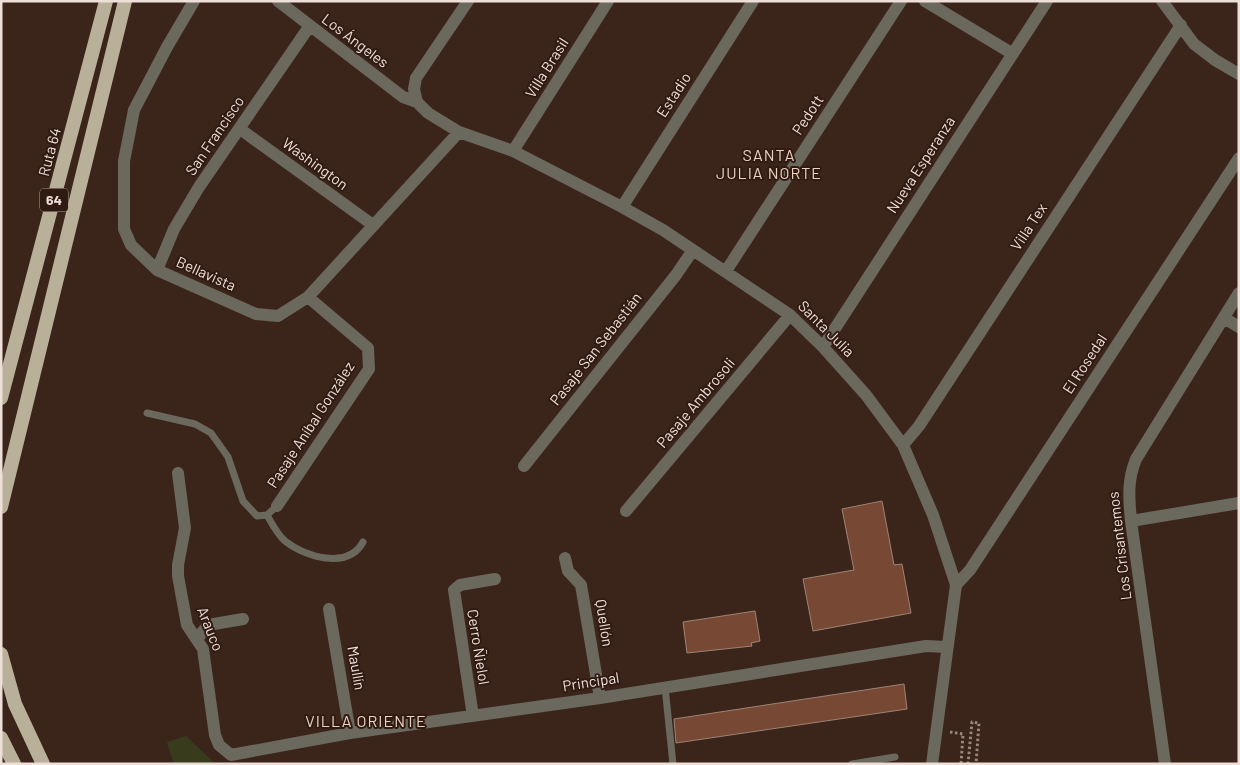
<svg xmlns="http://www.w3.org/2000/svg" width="1240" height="765" font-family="Barlow,sans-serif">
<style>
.green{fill:#383c1d}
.building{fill:#774934;stroke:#9e8377}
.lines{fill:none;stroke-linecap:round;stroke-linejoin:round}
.path{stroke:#99877f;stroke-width:3;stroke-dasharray:2.5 2.5;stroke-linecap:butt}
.service{stroke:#6b685d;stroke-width:7}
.minor{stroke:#6b685d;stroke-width:12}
.tertiary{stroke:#6b685d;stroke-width:12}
.trunk{stroke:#b8b098;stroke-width:14}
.labels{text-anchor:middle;stroke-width:4;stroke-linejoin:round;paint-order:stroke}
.shield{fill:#301b12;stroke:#b6a49d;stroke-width:1}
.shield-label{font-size:14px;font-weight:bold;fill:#efdfd9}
.street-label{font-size:15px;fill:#efdfd9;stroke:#301b12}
.neighbourhood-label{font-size:16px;letter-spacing:1px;fill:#eed0c3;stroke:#301b12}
</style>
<rect width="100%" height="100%" fill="#3b251b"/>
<!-- green -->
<path class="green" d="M 186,736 L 213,762 L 213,764 L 174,764 L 167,742 Z"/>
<!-- building -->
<path class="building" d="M 882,501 L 894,565 L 902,564 L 911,613 L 813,631 L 803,579 L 854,570 L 842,509 Z
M 755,611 L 760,641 L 751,643 L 752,646 L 687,653 L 683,622 Z
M 904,684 L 907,709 L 676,743 L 674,719 Z"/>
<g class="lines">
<!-- path -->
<path class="path" d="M 950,732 L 963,734 L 961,764
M 968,764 L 972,722 L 979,723 L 976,764"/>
<!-- service -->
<path class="service" d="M 147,413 L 195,424 L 211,433 L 228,457 L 243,501 L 257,516 L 267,515 L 277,506
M 267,515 C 272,524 277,534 285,541 C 305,557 348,570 363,542
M 665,687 L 673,764
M 852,764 L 895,757"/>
<!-- minor -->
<path class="minor" d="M 194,1 L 167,47 L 134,110 L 124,161 L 124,229 L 131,245 L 157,270 L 256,314 L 278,316 L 308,297 L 459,132
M 278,1 L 403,97 L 417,102 L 428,113 L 459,132 L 513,151 L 622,207 L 663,230 L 790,315 L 823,347 L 866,395 L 903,445 L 933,515 L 956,585
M 925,1 L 1013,54
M 1162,1 L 1194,44 L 1215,60 L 1239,74
M 417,102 L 414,89 L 416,78 L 468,1
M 240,129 L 373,225
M 513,151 L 608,1
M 622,207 L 753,1
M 157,270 L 174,229 L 199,187 L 309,27
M 726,271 L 901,1
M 1224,318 L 1239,327
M 823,347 L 1047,1
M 903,445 L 919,426 L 1181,25
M 524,466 L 676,275 L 693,250
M 178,473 L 185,528 L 178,565 L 178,576 L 187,625 L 203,649 L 215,735 L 219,745 L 231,755 L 350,733 L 600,698 L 926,646 L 947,647
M 277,506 L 369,369 L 368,348 L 308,297
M 626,511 L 790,315
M 1131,521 L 1239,503
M 565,558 L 568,571 L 581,585 L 600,698
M 329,609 L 350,733
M 197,639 L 208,625 L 243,619
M 473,716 L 454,590 L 460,585 L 495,579
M 1165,764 L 1131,521 C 1129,498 1127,481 1136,459 L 1239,293"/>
<!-- tertiary -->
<path class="tertiary" d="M 932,764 L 956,585 L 970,570 L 1239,158"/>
<!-- trunk -->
<path class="trunk" d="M 1,398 L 106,1
M 1,507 L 125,1
M 1,654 L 15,704 L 43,764
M 1,738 L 14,764"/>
</g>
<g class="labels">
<!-- shield labels -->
<rect class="shield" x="40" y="188.5" width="28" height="23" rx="4"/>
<g class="shield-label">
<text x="54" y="205">64</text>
</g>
<!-- street labels -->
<g class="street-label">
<text transform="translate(355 41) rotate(37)" y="5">Los Ángeles</text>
<text transform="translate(547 68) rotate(-58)" y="5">Villa Brasil</text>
<text transform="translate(674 95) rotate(-57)" y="5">Estadio</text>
<text transform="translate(808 115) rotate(-57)" y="5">Pedott</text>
<text transform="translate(215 136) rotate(-56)" y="5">San Francisco</text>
<text transform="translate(50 152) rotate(-75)" y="5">Ruta 64</text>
<text transform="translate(315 164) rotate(36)" y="5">Washington</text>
<text transform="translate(921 165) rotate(-57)" y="5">Nueva Esperanza</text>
<text transform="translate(1029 227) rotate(-57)" y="5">Villa Tex</text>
<text transform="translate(206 274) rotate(24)" y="5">Bellavista</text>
<text transform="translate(826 329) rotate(45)" y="5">Santa Julia</text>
<text transform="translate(596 349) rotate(-52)" y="5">Pasaje San Sebastián</text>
<text transform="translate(1085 364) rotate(-57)" y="5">El Rosedal</text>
<text transform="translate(696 403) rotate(-50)" y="5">Pasaje Ambrosoli</text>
<text transform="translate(311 425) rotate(-57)" y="5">Pasaje Aníbal González</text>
<text transform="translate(1120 546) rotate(-97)" y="5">Los Crisantemos</text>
<text transform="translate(604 623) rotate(81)" y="5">Quellón</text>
<text transform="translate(210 629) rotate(68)" y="5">Arauco</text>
<text transform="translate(478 647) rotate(81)" y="5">Cerro Ñielol</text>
<text transform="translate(356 668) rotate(80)" y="5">Maullín</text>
<text transform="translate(591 682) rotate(-9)" y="5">Principal</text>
</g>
<!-- neighbourhood labels -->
<g class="neighbourhood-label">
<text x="769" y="161">SANTA<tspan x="769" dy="18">JULIA NORTE</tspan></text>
<text x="366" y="727">VILLA ORIENTE</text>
</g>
</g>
<!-- border -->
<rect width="1240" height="765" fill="none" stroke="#efdfd9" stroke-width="5"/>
</svg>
